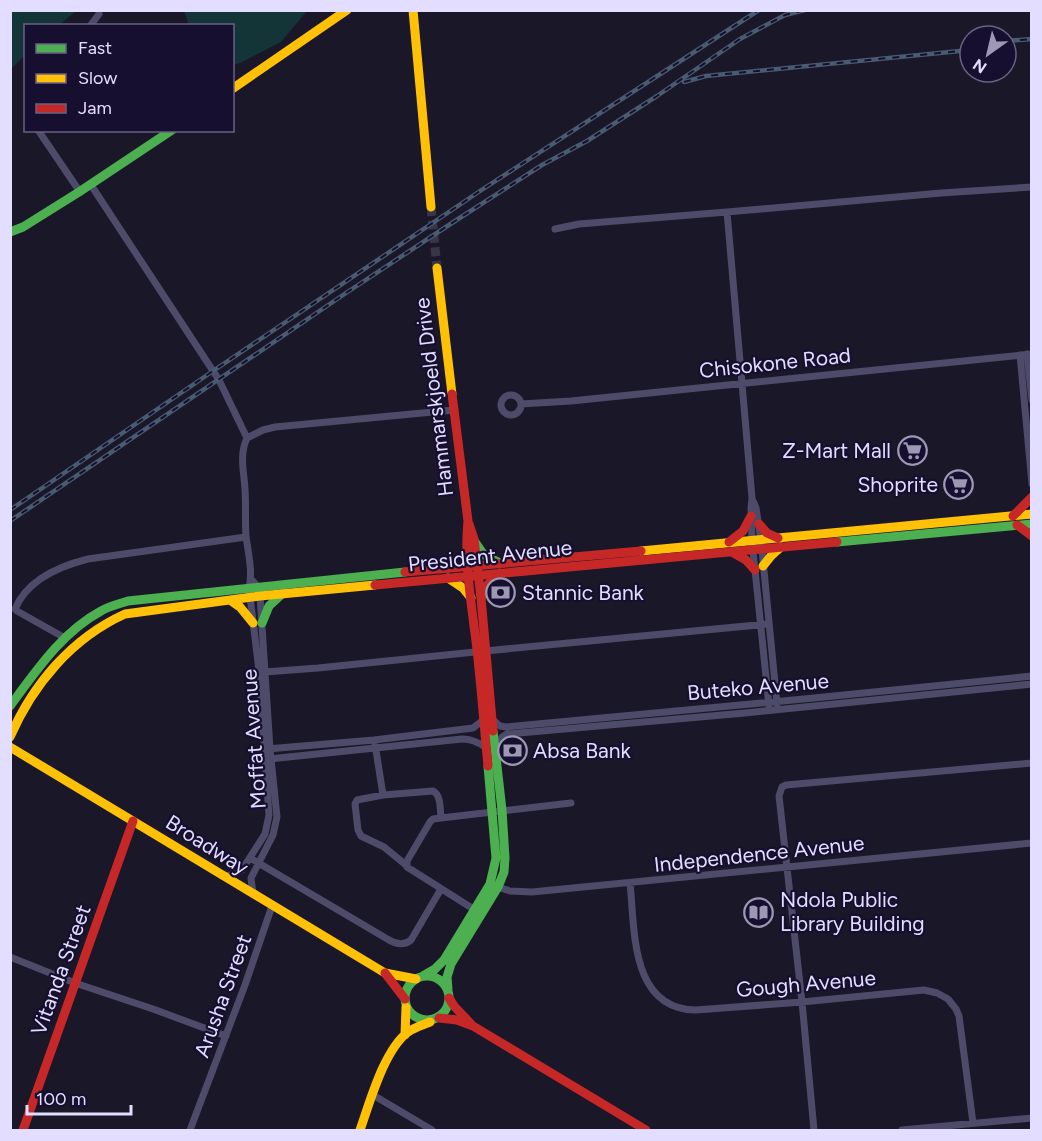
<svg xmlns="http://www.w3.org/2000/svg" width="1042" height="1141" font-family="Figtree,sans-serif">
<style>
.green{fill:#133538}
.lines{fill:none;stroke-linecap:round;stroke-linejoin:round}
.secondary-tunnel{stroke:#383548;stroke-width:9;stroke-dasharray:9 4.5;stroke-linecap:butt}
.street{stroke:#4d4b69;stroke-width:7}
.fast{stroke:#4caf50;stroke-width:9}
.slow{stroke:#ffc107;stroke-width:9}
.jam{stroke:#c62828;stroke-width:9}
.rail-casing{stroke:#485b71;stroke-width:4.5}
.rail{stroke:#160f30;stroke-width:2;stroke-dasharray:7;stroke-linecap:butt}
.labels{text-anchor:middle;stroke-width:4.5;stroke-linejoin:round;paint-order:stroke}
.street-label{font-size:21px;fill:#e3deff;stroke:#160f30}
.poi-label{font-size:21px;fill:#e3deff;stroke:#160f30;text-anchor:start}
</style>
<rect width="100%" height="100%" fill="#1a1728"/>
<!-- green -->
<path class="green" d="M 11,10 L 76,10 L 76,11 L 59,25 L 26,26 L 25,55 L 11,69 Z
M 184,11 L 184,10 L 307,11 L 281,42 L 240,63 L 233,65 L 232,26 L 189,25 Z"/>
<g class="lines">
<!-- secondary-tunnel -->
<path class="secondary-tunnel" d="M 431,207 L 437,268"/>
<!-- street -->
<path class="street" d="M 90,26 L 99,14
M 38,130 L 80,192
M 91,185 L 219,380 L 247,438
M 727,212 L 752,498 L 751,508 L 752,541 L 769,706
M 555,229 L 579,224 L 727,212 L 941,193 L 1032,187
M 1027,354 L 1032,400
M 1020,355 L 1032,484
M501 405a10 10 0 1 1 20 0a10 10 0 1 1-20 0Z
M 521,404 L 571,401 L 1032,354
M 247,438 L 263,430 L 275,427 L 454,410
M 753,501 L 756,508 L 761,540 L 777,704
M 251,579 L 258,587 L 260,596 L 270,749 L 277,817 L 273,835 L 251,878 L 253,894
M 65,638 L 17,611 L 15,609 C 27,580 60,566 88,559 L 246,537
M 265,672 L 318,668 L 485,651 L 768,624
M 491,718 L 500,726 L 506,727 L 814,698 L 1032,676
M 375,744 L 383,795
M 495,747 L 502,737 L 507,734 L 745,713 L 1032,684
M 267,749 L 374,740 L 473,728 L 482,721
M 269,759 L 462,739 C 472,739 478,742 485,747
M 250,858 L 389,940 C 397,944 404,946 411,940 L 441,889
M 406,865 L 384,847 L 361,836 L 358,830 L 355,804 L 357,800 L 383,795 L 433,791 C 441,795 440,809 441,818
M 222,876 L 233,875 L 242,870 L 265,834 L 269,815 L 259,671 L 249,588 C 253,571 248,553 246,536 C 245,521 246,505 245,489 C 244,472 239,455 247,438
M 630,883 C 635,930 630,1009 696,1010 L 802,1002 L 924,990 L 937,993 L 948,999 L 956,1009 L 959,1016 L 973,1123
M 494,886 L 510,891 L 532,892 L 1032,843
M 475,910 L 407,867 L 407,861 L 430,822 L 433,819 L 441,818 L 571,803
M 10,957 L 75,983 L 153,1009 L 226,1036
M 373,1095 L 432,1130
M 190,1130 L 245,985 L 272,906
M 814,1130 L 802,1002 L 779,796 L 782,787 L 786,785 L 1032,763
M 902,1130 L 1032,1118"/>
<!-- fast -->
<path class="fast" d="M 10,232 L 23,227 L 79,192 L 172,130
M 475,542 L 484,555 L 500,563
M 837,542 L 1032,524
M 262,623 L 269,606 L 282,594
M 10,706 C 36,671 62,632 101,611 C 109,606 119,604 128,601 L 405,572
M405 998a22 22 0 1 1 44 0a22 22 0 1 1-44 0Z
M 423,976 L 435,969 L 444,960 L 490,884 L 496,858 L 488,766
M 448,989 L 447,977 L 451,964 L 498,887 L 504,872 L 505,858 L 502,810 L 493,731"/>
<!-- slow -->
<path class="slow" d="M 413,10 L 431,207
M 232,89 L 347,10
M 437,268 L 452,394
M 641,551 L 1032,514
M 763,566 L 771,556 L 781,547
M 448,578 L 463,588 L 471,598
M 230,600 L 240,607 L 253,623
M 10,737 C 33,684 72,638 125,614 L 260,596 L 375,585
M 10,747 L 385,973 L 416,979
M 405,1035 L 406,1007
M 360,1130 C 370,1102 384,1050 408,1032 C 415,1027 423,1025 430,1022"/>
<!-- jam -->
<path class="jam" d="M 452,394 L 468,521 C 464,561 471,601 476,641 C 481,683 484,725 488,766
M 1013,516 L 1032,497
M 469,524 L 474,539 L 481,598 L 493,731
M 759,524 L 767,533 L 778,538
M 1017,525 L 1032,536
M 729,542 L 743,531 L 751,516
M 732,552 L 746,560 L 755,570
M 405,572 L 641,551
M 375,585 L 837,542
M 482,597 L 486,586 L 500,573
M 385,973 L 405,999
M 449,998 L 454,1006 L 471,1024
M 439,1018 L 457,1020 L 473,1026 L 646,1130
M 23,1130 L 133,821"/>
<defs>
<path id="rail" d="M 1006,41 L 1032,39
M 684,82 L 706,76 L 970,50
M 10,510 L 213,371 L 480,191 L 759,10
M 10,521 L 346,293 L 455,221 L 542,165 L 587,141 L 657,96 L 740,39 L 785,15 L 805,10"/>
</defs>
<!-- rail casing -->
<use href="#rail" class="rail-casing"/>
<!-- rail -->
<use href="#rail" class="rail"/>
</g>
<!-- icons -->
<defs>
<symbol id="supermarket-ring" viewBox="-11 -11 22 22"><circle r="9.5" fill="#160f30" stroke="#9d98b4" stroke-width="1.5"/><path d="M-6-5.5h2.5l.6 2H6L4.5 2H-2.5L-4.4-4H-6ZM-1.5 3.2a1.3 1.3 0 1 0 .1 0ZM3 3.2a1.3 1.3 0 1 0 .1 0Z" fill="#9d98b4"/></symbol>
<symbol id="bank-ring" viewBox="-11 -11 22 22"><circle r="9.5" fill="#160f30" stroke="#9d98b4" stroke-width="1.5"/><path d="M-6-4H6V4H-6ZM0-2.3a2.3 2.3 0 1 0 0 4.6a2.3 2.3 0 1 0 0-4.6Z" fill="#9d98b4"/></symbol>
<symbol id="library-ring" viewBox="-11 -11 22 22"><circle r="9.5" fill="#160f30" stroke="#9d98b4" stroke-width="1.5"/><path d="M-6-4Q-3-5.5-.7-3.5V5Q-3 3-6 4ZM6-4Q3-5.5 .7-3.5V5Q3 3 6 4Z" fill="#9d98b4"/></symbol>
</defs>
<g fill-rule="evenodd">
<use href="#supermarket-ring" x="896" y="434" width="33" height="33"/>
<use href="#supermarket-ring" x="942" y="468" width="33" height="33"/>
<use href="#bank-ring" x="484" y="576" width="33" height="33"/>
<use href="#bank-ring" x="496" y="734" width="33" height="33"/>
<use href="#library-ring" x="742" y="896" width="33" height="33"/>
</g>
<g class="labels">
<!-- street labels -->
<g class="street-label">
<text transform="translate(775 363) rotate(-6)" y="7">Chisokone Road</text>
<text transform="translate(434 397) rotate(-97)" y="7">Hammarskjoeld Drive</text>
<text transform="translate(490 556) rotate(-6)" y="7">President Avenue</text>
<text transform="translate(758 687) rotate(-5)" y="7">Buteko Avenue</text>
<text transform="translate(254 739) rotate(-94)" y="7">Moffat Avenue</text>
<text transform="translate(207 845) rotate(32)" y="7">Broadway</text>
<text transform="translate(759 854) rotate(-6)" y="7">Independence Avenue</text>
<text transform="translate(61 970) rotate(-70)" y="7">Vitanda Street</text>
<text transform="translate(806 984) rotate(-5)" y="7">Gough Avenue</text>
<text transform="translate(223 996) rotate(-70)" y="7">Arusha Street</text>
</g>
<!-- poi labels -->
<g class="poi-label">
<text x="891" y="458" text-anchor="end">Z-Mart Mall</text>
<text x="938" y="492" text-anchor="end">Shoprite</text>
<text x="522" y="600">Stannic Bank</text>
<text x="533" y="758">Absa Bank</text>
<text x="780" y="907">Ndola Public<tspan x="780" dy="24">Library Building</tspan></text>
</g>
</g>
<!-- border -->
<rect width="1042" height="1141" fill="none" stroke="#e3deff" stroke-width="24"/>
<!-- legend -->
<rect x="24" y="24" width="210" height="108" fill="#160f30" stroke="#686283" stroke-width="1.5"/>
<rect x="36" y="44" width="30" height="9" fill="#4caf50" stroke="#686283" stroke-width="1.5"/>
<text x="78" y="54" font-size="18" fill="#e3deff">Fast</text>
<rect x="36" y="74" width="30" height="9" fill="#ffc107" stroke="#686283" stroke-width="1.5"/>
<text x="78" y="84" font-size="18" fill="#e3deff">Slow</text>
<rect x="36" y="104" width="30" height="9" fill="#c62828" stroke="#686283" stroke-width="1.5"/>
<text x="78" y="114" font-size="18" fill="#e3deff">Jam</text>
<!-- north arrow -->
<g transform="translate(988 54) rotate(214)"><circle r="28" fill="#160f30" stroke="#686283" stroke-width="1.5"/>
<path d="M0-4.5L10 22L0 15L-10 22Z" fill="#9d98b4"/>
<text y="-9" font-size="16" font-weight="bold" text-anchor="middle" fill="#e3deff">N</text>
</g>
<!-- scale -->
<path d="M27 1105v9h104v-9" fill="none" stroke="#e3deff" stroke-width="3"/>
<text x="36" y="1105" font-size="18" fill="#e3deff" stroke="#160f30" stroke-width="4.5" paint-order="stroke">100 m</text>
</svg>
